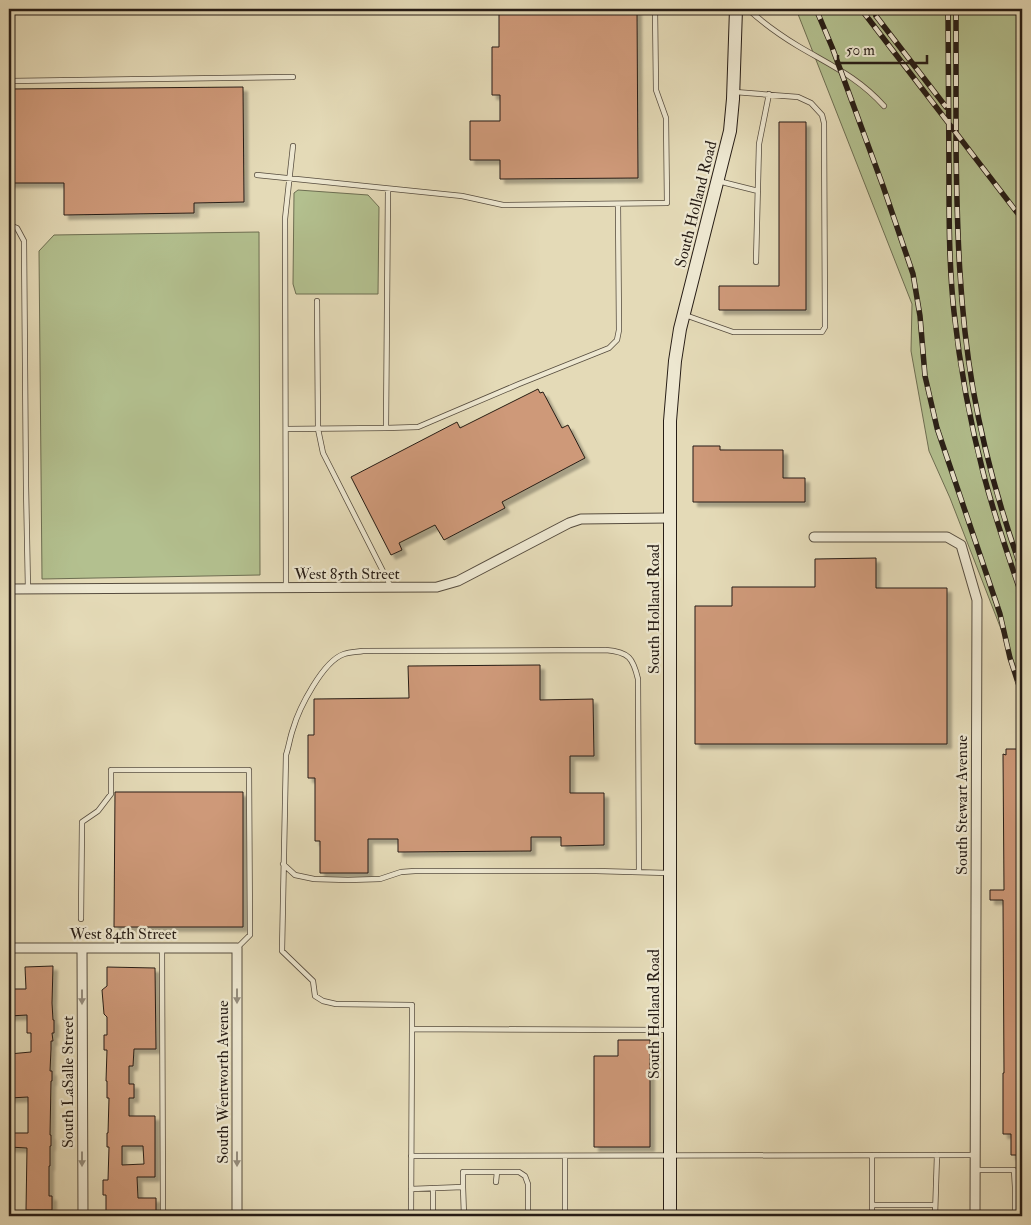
<svg xmlns="http://www.w3.org/2000/svg" width="1031" height="1225" font-family="'IM FELL Double Pica',serif">
<style>
.green{fill:#b3c08f;stroke:#6d6e52}
.building{fill:#ce9979;stroke:#271d16;fill-rule:evenodd;filter:url(#shadow)}
.lines{fill:none;stroke-linecap:round;stroke-linejoin:round}
.lane-casing{stroke:#564c3e;stroke-width:6}
.street-casing{stroke:#564c3e;stroke-width:11}
.secondary-casing{stroke:#271d16;stroke-width:14}
.lane{stroke:#ede7d0;stroke-width:4.5}
.street{stroke:#ede7d0;stroke-width:9}
.secondary{stroke:#ede7d0;stroke-width:12}
.rail-casing{stroke:#271d16;stroke-width:5.5}
.rail{stroke:#ede7d0;stroke-width:4;stroke-dasharray:11;stroke-linecap:butt}
.oneway{fill:#948c7c}
.labels{text-anchor:middle;stroke-width:4.5;stroke-linejoin:round;paint-order:stroke}
.street-label{font-size:16px;fill:#271d16;stroke:#ede7d0}
</style>
<defs>
<filter id="shadow"><feDropShadow dx="4.5" dy="4.5" stdDeviation="1" flood-color="#0004"/></filter>
</defs>
<rect width="100%" height="100%" fill="#e4dab7"/>
<filter id="stains"><feTurbulence type="fractalNoise" baseFrequency=".004" numOctaves="4"/><feColorMatrix values="0 0 0 0 .2 0 0 0 0 .09 0 0 0 0 .02 0 0 0 .5 -.17"/></filter>
<radialGradient id="worn" r=".72"><stop offset=".6" stop-color="#630" stop-opacity="0"/><stop offset="1" stop-color="#630" stop-opacity=".3"/></radialGradient>
<!-- green -->
<path class="green" d="M 796,9 L 1022,9 L 1022,683 L 950,498 L 929,451 L 911,351 L 912,304 Z
M 298,190 L 368,195 L 379,207 L 378,294 L 296,294 L 293,284 L 294,193 Z
M 259,232 L 260,575 L 42,579 L 39,251 L 54,235 Z"/>
<!-- building -->
<path class="building" d="M 499,9 L 637,9 L 638,178 L 500,179 L 500,160 L 470,160 L 470,121 L 500,121 L 500,95 L 492,95 L 492,47 L 499,47 Z
M 243,87 L 244,202 L 194,203 L 194,213 L 64,215 L 64,183 L 9,183 L 9,89 Z
M 779,122 L 806,122 L 806,310 L 719,310 L 719,286 L 779,286 Z
M 538,389 L 540,393 L 543,392 L 562,428 L 568,425 L 585,458 L 502,502 L 505,508 L 444,540 L 435,525 L 399,543 L 402,550 L 391,555 L 351,477 L 457,422 L 460,428 Z
M 693,446 L 720,446 L 720,450 L 783,450 L 783,478 L 805,478 L 805,502 L 693,502 Z
M 876,558 L 876,588 L 947,588 L 947,744 L 695,744 L 695,606 L 732,606 L 732,587 L 815,587 L 815,559 Z
M 540,665 L 540,700 L 593,699 L 594,756 L 570,756 L 570,793 L 604,793 L 604,845 L 561,846 L 561,837 L 531,837 L 531,851 L 398,852 L 398,839 L 368,839 L 368,873 L 320,873 L 320,841 L 315,841 L 315,778 L 308,778 L 308,735 L 314,735 L 314,699 L 409,698 L 408,666 Z
M 1006,749 L 1022,749 L 1022,1155 L 1011,1155 L 1011,1134 L 1003,1134 L 1003,1073 L 1004,1073 L 1003,900 L 990,900 L 990,890 L 1004,890 L 1003,754 L 1006,755 Z
M 115,792 L 243,792 L 243,927 L 114,927 Z
M 53,966 L 52,1003 L 53,1020 L 54,1020 L 54,1033 L 52,1033 L 53,1041 L 51,1041 L 51,1049 L 50,1071 L 52,1071 L 52,1081 L 51,1081 L 50,1135 L 51,1135 L 51,1146 L 50,1146 L 50,1166 L 49,1166 L 49,1196 L 52,1196 L 52,1210 L 26,1210 L 27,1148 L 9,1147 L 9,1133 L 28,1133 L 28,1097 L 9,1098 L 9,1054 L 31,1052 L 31,1033 L 27,1033 L 27,1015 L 9,1016 L 9,989 L 26,989 L 25,967 Z
M 107,967 L 155,968 L 156,1049 L 134,1049 L 133,1066 L 129,1066 L 129,1084 L 134,1084 L 134,1098 L 129,1098 L 129,1116 L 155,1116 L 155,1177 L 137,1177 L 138,1198 L 156,1198 L 156,1211 L 106,1212 L 106,1195 L 103,1195 L 103,1180 L 108,1180 L 109,1147 L 107,1147 L 107,1133 L 108,1133 L 109,1098 L 107,1098 L 107,1081 L 106,1081 L 107,1050 L 104,1050 L 104,1035 L 107,1035 L 107,1017 L 104,1014 L 102,990 L 107,986 ZM 122,1146 L 143,1146 L 144,1164 L 122,1165 Z
M 618,1040 L 650,1040 L 650,1147 L 594,1147 L 594,1056 L 618,1056 Z"/>
<g class="lines">
<defs>
<path id="lane" d="M 748,9 C 763,23 780,35 798,46 C 830,65 858,77 884,106
M 9,81 L 293,77
M 257,175 L 462,196 L 503,205 L 667,203 L 666,118 L 656,90 L 655,9
M 718,181 L 758,191
M 9,225 L 17,228 L 24,241 L 26,486 L 28,589
M 756,262 L 759,144 L 769,94
M 317,301 L 318,429 L 323,453 L 391,587
M 685,315 L 733,332 L 822,332 L 825,327 L 824,123 L 822,115 L 811,103 L 798,97 L 735,92
M 386,428 L 388,189
M 286,429 L 386,428 L 418,427 L 519,384 L 609,348 L 617,340 L 619,330 L 618,204
M 286,587 L 285,219 L 293,146
M 283,864 L 295,875 L 314,879 L 348,880 L 380,879 L 401,872 L 415,871 L 596,871 L 668,873
M 639,872 L 638,679 C 633,658 629,652 606,650 L 363,651 C 357,652 350,652 344,654 C 323,661 299,708 293,729 C 290,737 289,746 286,755 L 282,951 L 313,981 L 315,996 L 323,1001 L 336,1004 L 412,1005 L 412,1029 L 668,1030
M 81,919 L 82,822 L 98,811 L 111,794 L 111,770 L 249,770 L 250,935 L 237,948
M 162,948 L 163,1216
M 872,1155 L 872,1216
M 411,1156 L 975,1155
M 975,1170 L 1014,1170 L 1015,1187 L 1022,1187
M 496,1182 L 497,1172
M 463,1187 L 464,1216
M 411,1189 L 463,1187 L 463,1172 L 519,1172 L 525,1176 L 528,1184 L 528,1216
M 872,1205 L 935,1205
M 411,1216 L 412,1029
M 433,1216 L 433,1188
M 565,1216 L 565,1156
M 935,1216 L 937,1155
M 1015,1216 L 1015,1187"/>
<path id="street" d="M 814,537 L 947,537 L 961,545 L 977,600 L 975,1216
M 9,589 L 437,587 L 458,581 L 569,523 L 581,519 L 669,518
M 9,948 L 237,948 L 237,1216
M 82,948 L 83,1216"/>
<path id="secondary" d="M 670,1216 L 670,421 L 675,361 L 680,329 L 730,131 L 733,99 L 736,9"/>
</defs>
<!-- lane casing -->
<use href="#lane" class="lane-casing"/>
<!-- street casing -->
<use href="#street" class="street-casing"/>
<!-- secondary casing -->
<use href="#secondary" class="secondary-casing"/>
<!-- lane -->
<use href="#lane" class="lane"/>
<!-- street -->
<use href="#street" class="street"/>
<!-- secondary -->
<use href="#secondary" class="secondary"/>
<defs>
<path id="rail" d="M 816,9 L 832,47 L 883,186 L 913,274 L 920,316 L 925,376 L 937,428 L 1000,614 L 1010,658 L 1022,695
M 861,9 L 1022,219
M 948,9 C 948,63 949,118 949,172 C 949,219 949,266 954,312 C 960,368 970,422 984,476 C 995,517 1008,556 1022,596
M 956,9 C 956,54 956,99 956,145 C 957,227 959,308 973,389 C 984,452 1001,512 1022,571
M 876,16 L 946,107"/>
</defs>
<!-- rail casing -->
<use href="#rail" class="rail-casing"/>
<!-- rail -->
<use href="#rail" class="rail"/>
</g>
<!-- one-way arrows -->
<defs><path id="oneway-solid" d="M-6-.8H1V-3.2L6.5 0L1 3.2V.8H-6Z" transform="scale(1.25)"/></defs>
<g class="oneway">
<use href="#oneway-solid" transform="translate(237 996) rotate(90)"/>
<use href="#oneway-solid" transform="translate(82 997) rotate(90)"/>
<use href="#oneway-solid" transform="translate(82 1159) rotate(90)"/>
<use href="#oneway-solid" transform="translate(237 1159) rotate(90)"/>
</g>
<g class="labels">
<!-- street labels -->
<g class="street-label">
<text transform="translate(695 204) rotate(-76)" y="6">South Holland Road</text>
<text x="347" y="579">West 85th Street</text>
<text transform="translate(653 609) rotate(-90)" y="6">South Holland Road</text>
<text transform="translate(961 805) rotate(-90)" y="6">South Stewart Avenue</text>
<text x="123" y="939">West 84th Street</text>
<text transform="translate(653 1014) rotate(-90)" y="6">South Holland Road</text>
<text transform="translate(67 1082) rotate(-90)" y="6">South LaSalle Street</text>
<text transform="translate(222 1082) rotate(-90)" y="6">South Wentworth Avenue</text>
</g>
</g>
<!-- margin -->
<rect width="1031" height="1225" fill="none" stroke="#e4dab7" stroke-width="30"/>
<rect x="10" y="10" width="1011" height="1205" fill="none" stroke="#271d16" stroke-width="2.5"/>
<rect x="15" y="15" width="1001" height="1195" fill="none" stroke="#271d16"/>
<!-- scale -->
<path d="M838 55v8h89v-8" fill="none" stroke="#271d16" stroke-width="2.5"/>
<text x="846" y="55" font-size="15" fill="#271d16" stroke="#ede7d0" stroke-width="4" paint-order="stroke">50 m</text>
<rect width="100%" height="100%" filter="url(#stains)"/>
<rect width="100%" height="100%" fill="url(#worn)"/>
</svg>
